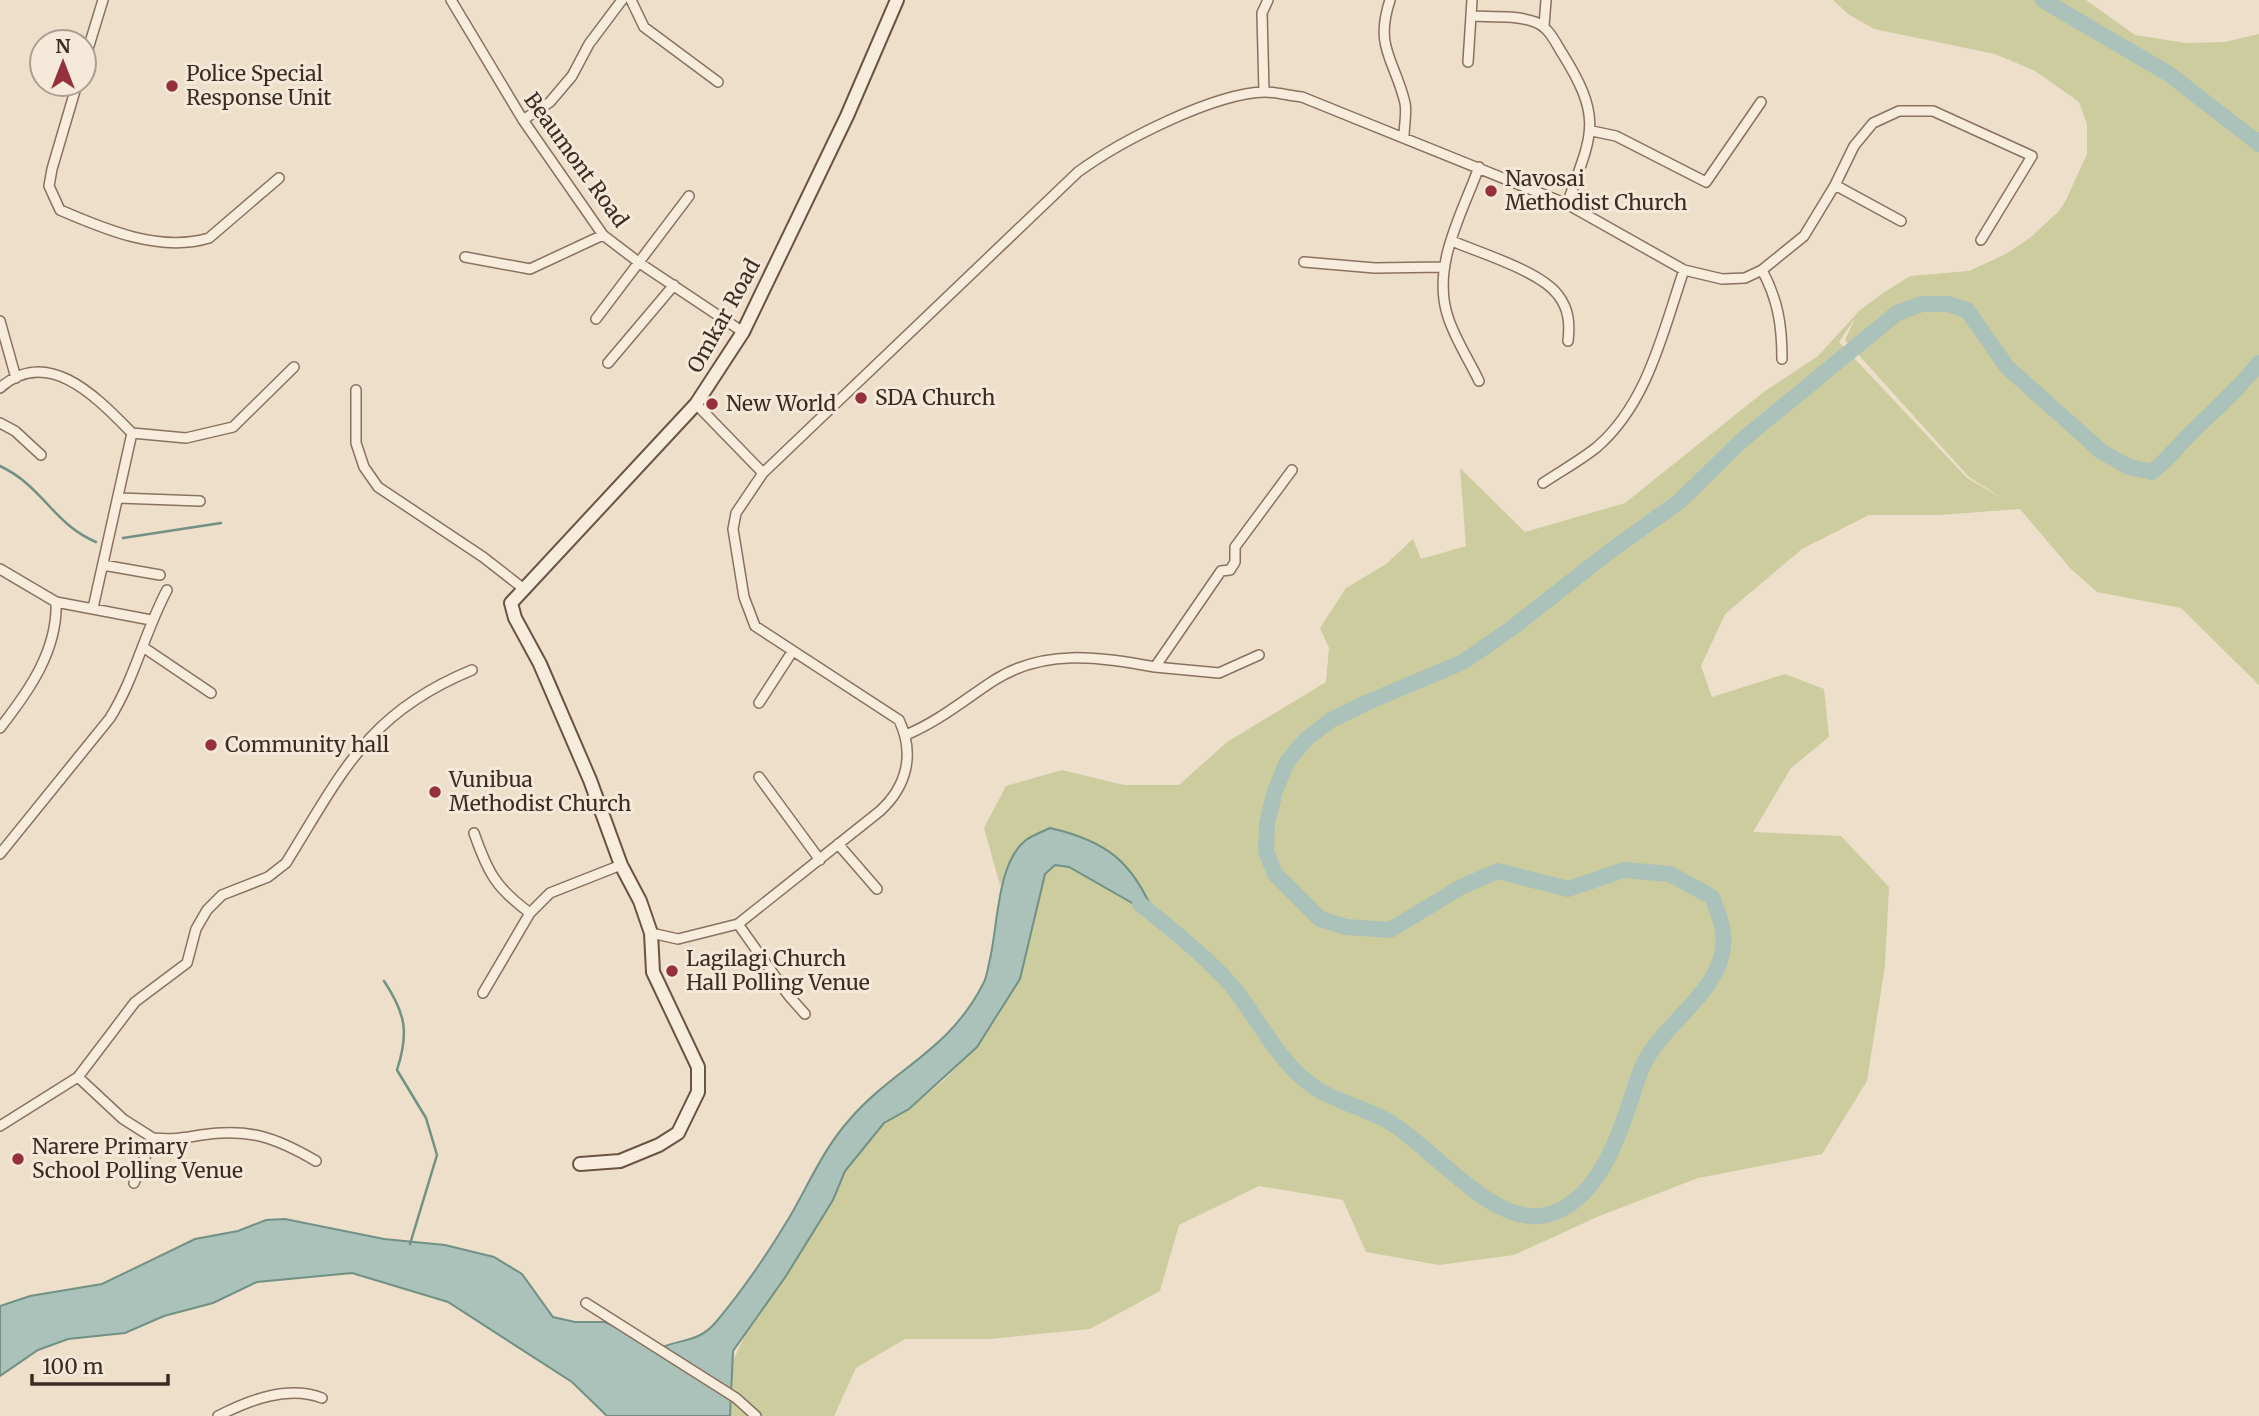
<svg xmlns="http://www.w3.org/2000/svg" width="2259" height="1416" font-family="Merriweather,serif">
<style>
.green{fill:#cccc9e;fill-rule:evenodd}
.water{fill:#aac2b9;stroke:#719185;stroke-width:2}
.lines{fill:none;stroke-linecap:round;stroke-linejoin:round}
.stream{stroke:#719185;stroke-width:2.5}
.canal{stroke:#aac2b9;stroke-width:10}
.river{stroke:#aac2b9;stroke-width:16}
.street-casing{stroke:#8a715f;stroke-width:12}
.secondary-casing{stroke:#6c5242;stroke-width:16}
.street{stroke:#f8eddd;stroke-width:9}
.secondary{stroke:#f8eddd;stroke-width:12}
.poi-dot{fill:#97303d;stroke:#f5eada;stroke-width:2.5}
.labels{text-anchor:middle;stroke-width:6;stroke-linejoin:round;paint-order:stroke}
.poi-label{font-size:21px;fill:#3b2b22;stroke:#f5eada;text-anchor:start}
.street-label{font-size:21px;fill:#3b2b22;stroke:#f5eada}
</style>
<rect width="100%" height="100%" fill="#eedfca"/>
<!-- green -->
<path class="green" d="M 1833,0 L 2086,0 L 2135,35 L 2186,43 L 2225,42 L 2259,34 L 2259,685 L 2181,608 L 2097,592 L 2070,568 L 2020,509 L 1939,515 L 1869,515 L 1802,549 L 1725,614 L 1701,666 L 1712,697 L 1785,674 L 1824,689 L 1829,737 L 1791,768 L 1753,832 L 1841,836 L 1889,887 L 1885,966 L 1867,1081 L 1822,1154 L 1698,1178 L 1597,1217 L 1514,1255 L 1439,1265 L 1366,1252 L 1343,1200 L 1259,1186 L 1179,1225 L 1160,1291 L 1090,1329 L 989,1339 L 905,1339 L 856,1368 L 834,1416 L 730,1416 L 733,1391 L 730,1367 L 746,1333 L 786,1276 L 833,1200 L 845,1171 L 864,1146 L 884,1123 L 909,1109 L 943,1081 L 977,1047 L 999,1015 L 1031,933 L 1045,874 L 1055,865 L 1069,867 L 1154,916 L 1025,841 L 1000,885 L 984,828 L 1006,786 L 1062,770 L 1124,785 L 1179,785 L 1227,742 L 1326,682 L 1329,648 L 1320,628 L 1346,588 L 1386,564 L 1413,539 L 1421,559 L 1466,546 L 1460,468 L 1525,532 L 1625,503 L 1765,391 L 1818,356 L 1860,310 L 1883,293 L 1910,276 L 1969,271 L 2006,254 L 2031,237 L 2059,211 L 2066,200 L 2087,154 L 2087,125 L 2079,102 L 2035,71 L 1995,54 L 1874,29 L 1848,14 ZM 1855,318 L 1845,340 L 1969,477 L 2005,500 L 1967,478 L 1839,342 Z"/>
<!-- water -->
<path class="water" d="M 1050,828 C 1107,841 1133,862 1155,916 L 1069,867 L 1055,865 L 1045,874 L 1020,979 L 977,1047 L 909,1109 L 884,1123 L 845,1171 L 833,1200 L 786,1276 L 733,1351 L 730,1416 L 607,1416 L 572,1382 L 448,1302 L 352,1273 L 257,1282 L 213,1303 L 164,1316 L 125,1333 L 68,1339 L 38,1350 L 0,1376 L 0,1306 L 30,1296 L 102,1284 L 195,1239 L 238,1231 L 266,1220 L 285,1219 L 384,1239 L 445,1245 L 494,1257 L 522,1274 L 553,1317 L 575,1322 L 605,1322 L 660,1348 C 683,1338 698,1343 716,1322 C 742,1291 768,1253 789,1218 C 809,1184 823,1149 850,1119 C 894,1068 949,1051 983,984 C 987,977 988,967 990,959 C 998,925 997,862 1026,840 C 1033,835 1042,832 1050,828 Z"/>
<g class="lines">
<!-- stream -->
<path class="stream" d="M 0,466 C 44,487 52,523 96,542
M 123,538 L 221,523
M 384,981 C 406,1014 409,1033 397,1070 L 426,1118 L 437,1155 L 410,1244"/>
<!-- canal -->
<path class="canal" d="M 2255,141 L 2259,137"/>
<!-- river -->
<path class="river" d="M 2043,0 L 2169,74 L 2259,144
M 1140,904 C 1168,926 1208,958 1231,985 C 1256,1015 1275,1056 1306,1081 C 1330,1101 1365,1107 1391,1123 C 1434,1149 1493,1227 1546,1215 C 1603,1202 1623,1122 1639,1075 C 1656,1023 1730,992 1723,933 C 1722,921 1716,908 1712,897 L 1670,874 L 1624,870 L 1568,889 L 1498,871 L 1461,887 L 1390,930 L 1346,927 L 1320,919 L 1275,874 L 1266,851 L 1267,824 L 1275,791 L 1287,762 L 1306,739 L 1331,720 L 1368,702 L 1463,662 L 1512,628 L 1610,551 L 1680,501 L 1741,441 L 1897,313 L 1922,304 L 1947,304 L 1967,310 L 2007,367 L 2102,452 L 2129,467 L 2152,472 C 2167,460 2177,447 2190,434 C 2214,410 2238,390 2259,363"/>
<defs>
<path id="street" d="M 451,0 L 523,120 L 603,235 L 641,264 L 743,332
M 631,0 L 644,27 L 718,82
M 1390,0 C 1374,48 1395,60 1405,103 C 1407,113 1404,126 1404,136
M 1471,16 C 1491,17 1516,15 1535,22 C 1549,27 1555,42 1562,53 C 1604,120 1592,134 1567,204
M 1544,26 L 1546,0
M 84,62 L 103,0
M 1468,62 L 1472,0
M 77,84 L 52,169 L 49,186 L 60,210 C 104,229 160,253 209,238 L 279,178
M 1264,92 L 1262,13 L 1268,0
M 523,120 L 550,102 L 572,76 L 589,44 L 622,0
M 1592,131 L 1616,136 L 1706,182 L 1761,102
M 1835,185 L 1901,221
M 1452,241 C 1480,253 1540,271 1558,295 C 1569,309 1570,324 1568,341
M 465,257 L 530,269 L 603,235
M 1304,262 L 1375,268 L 1443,267
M 1762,270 C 1778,300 1782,325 1782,359
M 596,319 L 689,196
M 0,321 L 16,378
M 608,363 L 674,285
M 1479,381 C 1469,360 1455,339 1448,317 C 1431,266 1462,214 1479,167
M 0,388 C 49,344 100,401 132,433 L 93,608
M 356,390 L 356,443 L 364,467 L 378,487 L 483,557 L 524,589
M 696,404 L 763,473
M 0,423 L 15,431 L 41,455
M 132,433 L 186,438 L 233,427 L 294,367
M 1543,483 C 1561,471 1581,460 1597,447 C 1648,403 1663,331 1684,270
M 119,498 L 200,501
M 103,565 L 160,575
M 0,569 L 56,602 L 151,620
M 143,647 L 211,693
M 1155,667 L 1219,673 L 1259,655
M 759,703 L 792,652
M 0,728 C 29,691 58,650 56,602
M 906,735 C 939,721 964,700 993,681 C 1044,648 1098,657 1155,667 L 1221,571 L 1230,570 L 1235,562 L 1235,547 L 1292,470
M 759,777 L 820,860
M 474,833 C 488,873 496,888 530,913
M 838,844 L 877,889
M 0,854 L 110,718 C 135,678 145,631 167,590
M 738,924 L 789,996 L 805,1014
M 651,933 L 678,939 L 738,924 L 880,811 C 907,786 915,754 899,720 L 755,626 L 744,597 L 733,529 L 736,513 L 763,473 L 1078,172 C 1119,142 1213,93 1265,92 C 1277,92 1290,96 1302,97 L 1567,204 L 1684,270 L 1722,279 L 1745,278 L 1762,270 L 1804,236 L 1835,185 L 1854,146 L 1873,123 L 1899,111 L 1933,111 L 2032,156 L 1981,240
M 483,993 L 530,913 L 550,893 L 621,865
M 78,1077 L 123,1119 L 153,1138
M 0,1126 L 78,1077 L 135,1002 L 187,963 L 196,929 L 207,910 L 222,895 L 268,877 L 286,863 C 342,773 367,713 472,670
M 134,1183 L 153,1138 C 171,1140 184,1138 201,1135 C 249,1128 275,1137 316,1161
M 586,1303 L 736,1398 L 756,1416
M 218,1416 C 249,1400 288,1385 322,1398"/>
<path id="secondary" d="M 580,1164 L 620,1161 L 659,1145 L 678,1133 L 698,1092 L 698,1067 L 653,972 L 651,933 L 640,901 L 621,865 L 590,780 L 540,664 L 515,618 L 511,603 L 696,404 L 743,332 L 847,116 L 897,0"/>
</defs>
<!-- street casing -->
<use href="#street" class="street-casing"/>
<!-- secondary casing -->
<use href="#secondary" class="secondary-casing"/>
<!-- street -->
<use href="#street" class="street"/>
<!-- secondary -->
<use href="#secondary" class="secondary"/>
</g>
<!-- markers -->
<g class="poi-dot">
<circle cx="172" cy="86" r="7"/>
<circle cx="1491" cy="191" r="7"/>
<circle cx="861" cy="398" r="7"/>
<circle cx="712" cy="404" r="7"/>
<circle cx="211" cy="745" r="7"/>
<circle cx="435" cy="792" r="7"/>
<circle cx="672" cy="971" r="7"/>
<circle cx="18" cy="1159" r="7"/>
</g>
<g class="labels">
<!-- poi labels -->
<g class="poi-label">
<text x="186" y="81">Police Special<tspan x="186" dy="24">Response Unit</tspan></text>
<text x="1505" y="186">Navosai<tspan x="1505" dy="24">Methodist Church</tspan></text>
<text x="875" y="405">SDA Church</text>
<text x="726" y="411">New World</text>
<text x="225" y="752">Community hall</text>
<text x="449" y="787">Vunibua<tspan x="449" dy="24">Methodist Church</tspan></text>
<text x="686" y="966">Lagilagi Church<tspan x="686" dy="24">Hall Polling Venue</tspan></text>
<text x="32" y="1154">Narere Primary<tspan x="32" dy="24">School Polling Venue</tspan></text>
</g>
<!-- street labels -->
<g class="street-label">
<text transform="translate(576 160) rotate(54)" y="7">Beaumont Road</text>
<text transform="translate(724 316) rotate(-61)" y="7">Omkar Road</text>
</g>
</g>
<!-- north arrow -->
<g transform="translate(63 63)"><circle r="33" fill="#f5eada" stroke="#ab9e90" stroke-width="2"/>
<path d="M0-5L12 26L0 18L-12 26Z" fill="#97303d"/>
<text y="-10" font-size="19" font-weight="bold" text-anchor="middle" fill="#3b2b22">N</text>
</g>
<!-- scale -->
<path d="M32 1374v10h136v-10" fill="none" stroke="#3b2b22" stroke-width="3.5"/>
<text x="42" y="1374" font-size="21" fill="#3b2b22" stroke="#f5eada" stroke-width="5" paint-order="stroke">100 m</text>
</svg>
